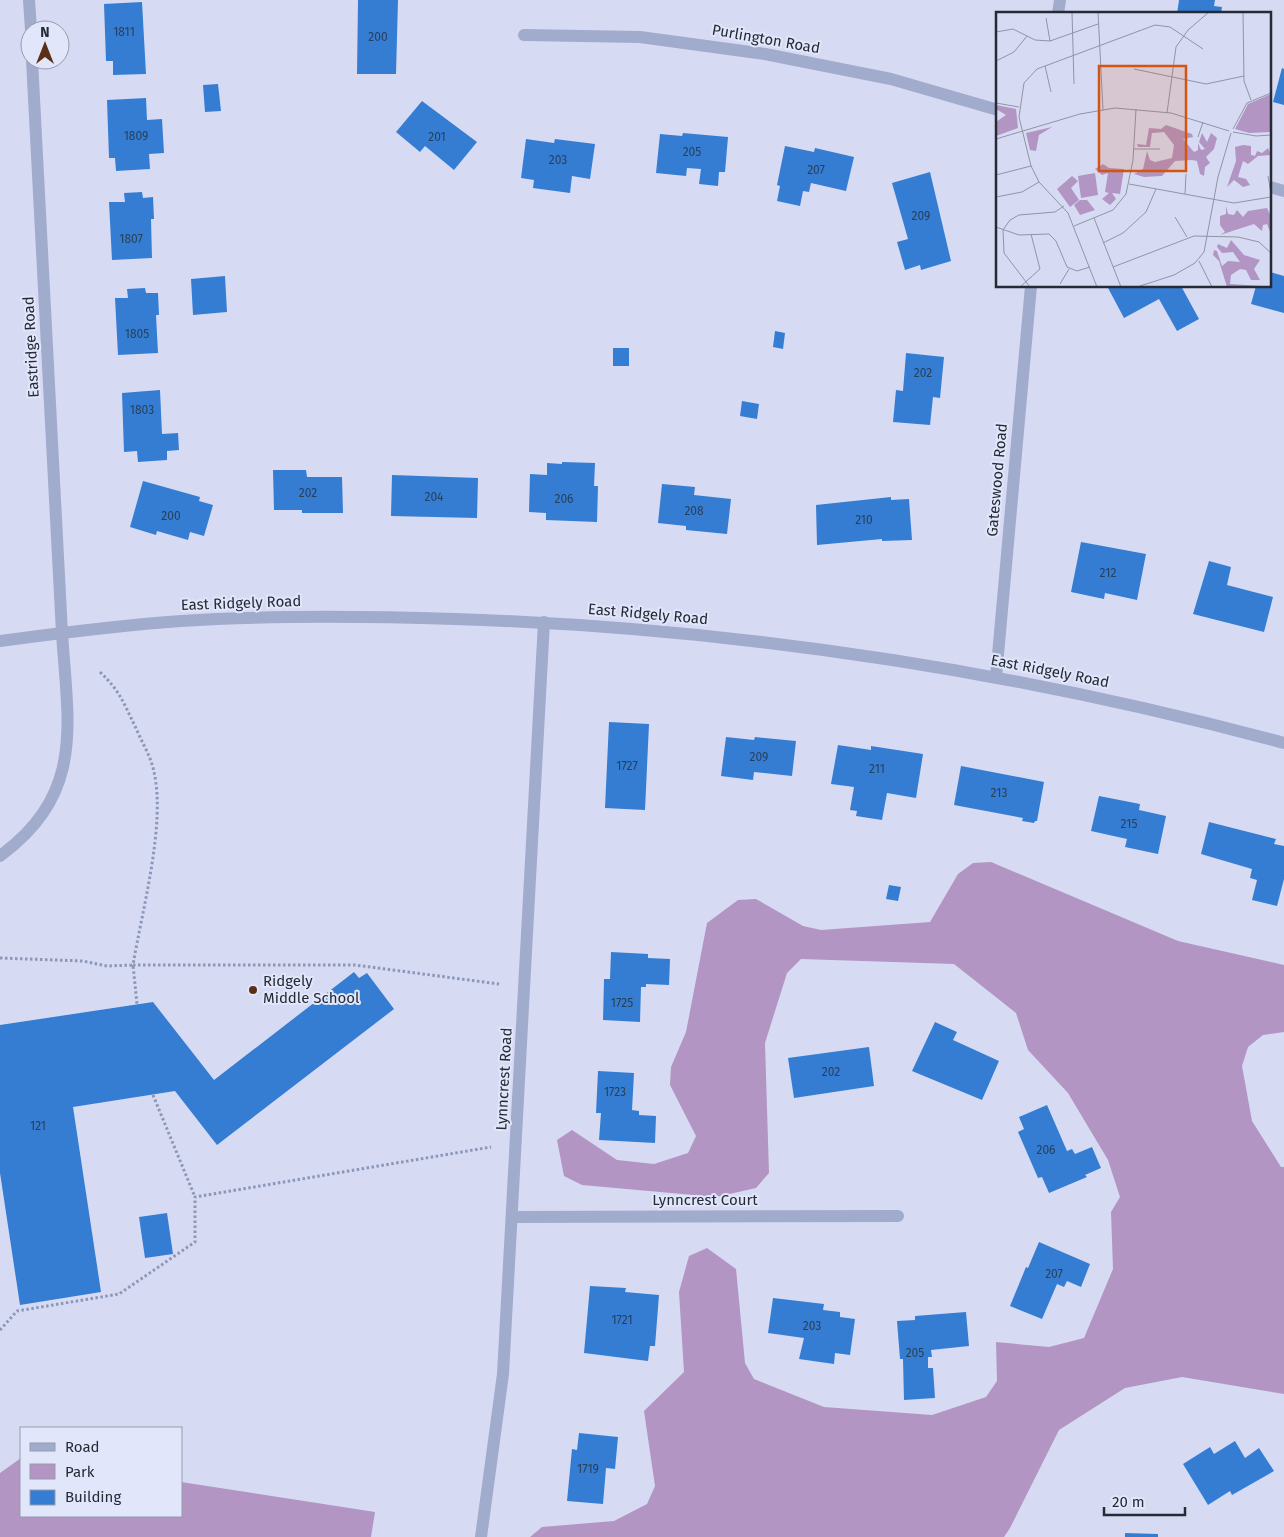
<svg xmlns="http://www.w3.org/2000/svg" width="1284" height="1537" font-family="'Fira Sans',sans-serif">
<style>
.green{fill:#b295c3}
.building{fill:#357dd2}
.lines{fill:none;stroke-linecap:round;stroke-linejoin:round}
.path{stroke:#8b97b8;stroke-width:3;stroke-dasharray:2.5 2.5;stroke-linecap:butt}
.service{stroke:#a1abcc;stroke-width:12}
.minor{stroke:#a1abcc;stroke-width:12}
.tertiary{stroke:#a1abcc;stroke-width:12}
.poi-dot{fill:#5a2f16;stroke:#e2e6fb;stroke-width:2}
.labels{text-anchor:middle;stroke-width:4;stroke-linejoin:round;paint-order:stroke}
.number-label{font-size:12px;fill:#28405c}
.street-label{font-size:15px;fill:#242b35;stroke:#e2e6fb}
.poi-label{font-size:15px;fill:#242b35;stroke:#e2e6fb;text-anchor:start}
.inset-road{fill:none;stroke:#8f95a7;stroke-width:1}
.view{fill:#d45410;fill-opacity:0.15;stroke:#d45410;stroke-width:2.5}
.inset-edge{fill:none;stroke:#242b35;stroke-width:2.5}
</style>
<rect width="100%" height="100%" fill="#d6dbf3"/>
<!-- green -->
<path class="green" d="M 991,862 L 1178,941 L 1284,965 L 1284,1032 L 1263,1035 L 1248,1047 L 1242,1066 L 1252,1121 L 1281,1167 L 1284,1167 L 1284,1394 L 1182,1377 L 1125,1388 L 1059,1430 L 1010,1528 L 1004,1537 L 530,1537 L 542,1527 L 614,1521 L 647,1504 L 655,1486 L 644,1411 L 684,1372 L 679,1292 L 689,1256 L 707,1248 L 736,1269 L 745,1363 L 754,1379 L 824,1407 L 932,1415 L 986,1397 L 997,1381 L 996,1342 L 1049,1347 L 1084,1338 L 1113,1269 L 1111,1212 L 1120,1197 L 1108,1160 L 1068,1093 L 1028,1050 L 1016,1013 L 954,964 L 801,959 L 787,973 L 765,1043 L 769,1173 L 756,1188 L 716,1197 L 582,1185 L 564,1176 L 557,1140 L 572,1130 L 617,1160 L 654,1164 L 688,1153 L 696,1136 L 670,1085 L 671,1067 L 686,1032 L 707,923 L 738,900 L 756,899 L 803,926 L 821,930 L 930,922 L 958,874 L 973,863 Z
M 21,1458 L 21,1516 L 181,1516 L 181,1482 L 375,1512 L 371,1537 L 0,1537 L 0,1473 Z"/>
<!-- building -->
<path class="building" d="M 358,0 L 398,0 L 396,74 L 357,74 Z
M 1179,0 L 1215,0 L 1214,6 L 1222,7 L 1221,14 L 1177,14 Z
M 142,2 L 146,74 L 113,75 L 113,61 L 106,61 L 104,4 Z
M 1282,68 L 1284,69 L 1284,105 L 1273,102 Z
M 218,84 L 221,111 L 205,112 L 203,85 Z
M 146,98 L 147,120 L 162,119 L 164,153 L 149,154 L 150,169 L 116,171 L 115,158 L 109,158 L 107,100 Z
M 422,101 L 477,142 L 454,170 L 425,146 L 420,152 L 396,132 Z
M 683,133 L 728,137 L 725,172 L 719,172 L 718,186 L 699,184 L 701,169 L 687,168 L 686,176 L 656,173 L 660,134 L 682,136 Z
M 526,139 L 554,143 L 555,139 L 595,144 L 590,179 L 572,176 L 570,193 L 533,188 L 534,180 L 521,178 Z
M 785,146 L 814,152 L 815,148 L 854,157 L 846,191 L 811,183 L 809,192 L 803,191 L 800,206 L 777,201 L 780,186 L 777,185 Z
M 930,172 L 951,261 L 921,270 L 920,265 L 905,270 L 897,242 L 908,239 L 892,183 Z
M 142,192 L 143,198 L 153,197 L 154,219 L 151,219 L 152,258 L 112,260 L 109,202 L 125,202 L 124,193 Z
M 1270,272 L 1284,276 L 1284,313 L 1251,304 L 1256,286 L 1270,286 Z
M 225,276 L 227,312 L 193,315 L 191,279 Z
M 1107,286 L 1181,286 L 1199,319 L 1177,331 L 1159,299 L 1124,318 Z
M 145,288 L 146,293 L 158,293 L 159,315 L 156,315 L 158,353 L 118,355 L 115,298 L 128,298 L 127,289 Z
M 775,331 L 785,333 L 783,349 L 773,347 Z
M 613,348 L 629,348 L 629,366 L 613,366 Z
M 906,353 L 944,357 L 940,398 L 933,397 L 930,425 L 893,422 L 896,390 L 903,391 Z
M 160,390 L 162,434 L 178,433 L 179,450 L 167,451 L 167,460 L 138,462 L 137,451 L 124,452 L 122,393 Z
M 742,401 L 759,404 L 757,419 L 740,416 Z
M 562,462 L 595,463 L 594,486 L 598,486 L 597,522 L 546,520 L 546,513 L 529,512 L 530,474 L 547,475 L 547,463 L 562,464 Z
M 273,470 L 306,470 L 307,477 L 342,477 L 343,513 L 302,513 L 302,510 L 274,510 Z
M 392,475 L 478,478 L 477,518 L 391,516 Z
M 143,481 L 200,497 L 199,501 L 213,505 L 204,536 L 190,532 L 188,540 L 157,531 L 156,535 L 130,527 Z
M 662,484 L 695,487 L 694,495 L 731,499 L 727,534 L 686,530 L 686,526 L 658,523 Z
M 891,497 L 891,500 L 909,499 L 912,540 L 882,541 L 882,539 L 817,545 L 816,505 Z
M 1081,542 L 1146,554 L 1137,600 L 1105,593 L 1104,599 L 1071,592 Z
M 1209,561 L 1231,567 L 1227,585 L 1273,597 L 1264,632 L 1193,614 Z
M 609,722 L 649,724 L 645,810 L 605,808 Z
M 726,737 L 754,740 L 755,737 L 796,741 L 792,776 L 754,772 L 753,780 L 721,776 Z
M 838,745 L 871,750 L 871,746 L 923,754 L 916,798 L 887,793 L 882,820 L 856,816 L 857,811 L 850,810 L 854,787 L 831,784 Z
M 961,766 L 1044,782 L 1037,821 L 1035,821 L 1034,823 L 1022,821 L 1023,818 L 954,805 Z
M 1099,796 L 1140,804 L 1139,810 L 1166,816 L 1158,854 L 1125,847 L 1127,839 L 1091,831 Z
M 1209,822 L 1276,839 L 1274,844 L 1284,846 L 1284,879 L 1277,906 L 1252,900 L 1257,880 L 1250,878 L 1252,869 L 1201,854 Z
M 889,885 L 901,887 L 898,901 L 886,899 Z
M 611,952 L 648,954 L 648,958 L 670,959 L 669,985 L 646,984 L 646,987 L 641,987 L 640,1022 L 603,1020 L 604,979 L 610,979 Z
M 354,972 L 359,978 L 367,973 L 394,1009 L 217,1145 L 175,1091 L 73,1107 L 101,1292 L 20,1305 L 0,1173 L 0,1025 L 153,1002 L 214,1080 Z
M 935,1022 L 957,1032 L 953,1040 L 999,1061 L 982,1100 L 912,1071 Z
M 869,1047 L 874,1086 L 794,1098 L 788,1058 Z
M 598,1071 L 634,1073 L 632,1110 L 639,1111 L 639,1115 L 656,1116 L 655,1143 L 599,1140 L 601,1113 L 596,1113 Z
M 1047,1105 L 1067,1151 L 1072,1149 L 1075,1154 L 1092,1147 L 1101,1168 L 1085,1175 L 1087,1177 L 1049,1193 L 1042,1177 L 1038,1178 L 1018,1132 L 1024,1129 L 1019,1117 Z
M 167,1213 L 173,1254 L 145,1258 L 139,1217 Z
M 1039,1242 L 1090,1264 L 1081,1287 L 1067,1281 L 1064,1287 L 1057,1284 L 1042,1319 L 1010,1306 L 1026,1267 L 1028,1268 Z
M 590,1286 L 626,1288 L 625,1292 L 659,1295 L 655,1346 L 650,1346 L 648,1361 L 584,1353 Z
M 773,1298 L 824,1304 L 823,1310 L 840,1312 L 840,1317 L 855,1319 L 850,1355 L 835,1353 L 834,1364 L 799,1359 L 804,1338 L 768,1333 Z
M 966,1312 L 969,1346 L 931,1350 L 932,1357 L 928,1357 L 928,1368 L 933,1368 L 935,1398 L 904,1400 L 903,1359 L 900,1359 L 897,1321 L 915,1320 L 915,1316 Z
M 579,1433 L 618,1437 L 615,1469 L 606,1468 L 603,1504 L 567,1501 L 572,1449 L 577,1450 Z
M 1235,1441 L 1245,1458 L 1259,1448 L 1274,1471 L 1232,1495 L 1230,1491 L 1208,1505 L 1183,1464 L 1210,1447 L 1214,1454 Z
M 1125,1533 L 1158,1534 L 1158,1537 L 1125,1537 Z"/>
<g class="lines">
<!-- path -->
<path class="path" d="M 100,672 C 120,691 123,702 135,726 C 141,741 151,756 154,772 C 166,824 142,911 133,965 L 355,965 L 499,984
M 0,958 L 83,961 L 107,966 L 133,965 L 137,1004
M 153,1095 L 195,1197
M 0,1330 L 17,1311 L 119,1294 L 195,1242 L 195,1197 L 491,1147"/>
<!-- service -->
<path class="service" d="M 0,856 C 85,793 68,726 62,633"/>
<!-- minor -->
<path class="minor" d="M 29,0 L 31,30
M 1058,14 L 1060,0
M 524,35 L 640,37 L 765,54 L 891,79 L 998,110
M 32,60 L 62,633
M 1270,187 L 1284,191
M 996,677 L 1031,286
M 513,1217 L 898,1216
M 481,1537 L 503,1374 L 544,622"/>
<!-- tertiary -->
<path class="tertiary" d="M 0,641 C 60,633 121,625 181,621 C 272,615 364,616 455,619 C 736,628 1012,670 1284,743"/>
</g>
<!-- markers -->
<circle class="poi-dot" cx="253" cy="990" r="5"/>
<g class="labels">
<!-- number labels -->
<g class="number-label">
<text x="124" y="36">1811</text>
<text x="378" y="41">200</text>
<text x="136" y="140">1809</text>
<text x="437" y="141">201</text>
<text x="692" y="156">205</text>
<text x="558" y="164">203</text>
<text x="816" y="174">207</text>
<text x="921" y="220">209</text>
<text x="131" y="243">1807</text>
<text x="137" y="338">1805</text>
<text x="923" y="377">202</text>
<text x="142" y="414">1803</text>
<text x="308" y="497">202</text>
<text x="434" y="501">204</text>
<text x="564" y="503">206</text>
<text x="694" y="515">208</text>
<text x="171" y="520">200</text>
<text x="864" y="524">210</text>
<text x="1108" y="577">212</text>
<text x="759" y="761">209</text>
<text x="627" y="770">1727</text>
<text x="877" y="773">211</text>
<text x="999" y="797">213</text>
<text x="1129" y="828">215</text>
<text x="622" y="1007">1725</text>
<text x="831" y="1076">202</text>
<text x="615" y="1096">1723</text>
<text x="38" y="1130">121</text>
<text x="1046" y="1154">206</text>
<text x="1054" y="1278">207</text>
<text x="622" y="1324">1721</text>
<text x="812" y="1330">203</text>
<text x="915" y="1357">205</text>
<text x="588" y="1473">1719</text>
</g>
<!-- street labels -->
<g class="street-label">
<text transform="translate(766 39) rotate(10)" y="5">Purlington Road</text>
<text transform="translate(31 347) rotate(-93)" y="5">Eastridge Road</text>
<text transform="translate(997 480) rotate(-85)" y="5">Gateswood Road</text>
<text transform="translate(241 603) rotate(-2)" y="5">East Ridgely Road</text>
<text transform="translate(648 614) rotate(5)" y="5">East Ridgely Road</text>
<text transform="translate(1050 671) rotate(11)" y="5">East Ridgely Road</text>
<text transform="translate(504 1079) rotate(-87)" y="5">Lynncrest Road</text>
<text x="705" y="1205">Lynncrest Court</text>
</g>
<!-- poi labels -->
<g class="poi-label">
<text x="263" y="986">Ridgely<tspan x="263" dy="17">Middle School</tspan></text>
</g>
</g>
<!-- overview -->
<g transform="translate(996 12)">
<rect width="275" height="275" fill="#d6dbf3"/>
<path d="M 275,82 L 275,120 L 253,121 L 239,117 L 252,92 ZM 0,93 L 20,97 L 22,116 L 0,124 L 0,110 L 10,103 L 0,97 ZM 170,113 L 196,122 L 197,125 L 187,127 L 198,140 L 202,138 L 202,131 L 205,138 L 209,137 L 203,130 L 206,121 L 211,130 L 215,121 L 221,126 L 218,137 L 210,145 L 214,151 L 209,155 L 208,164 L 204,162 L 201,149 L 196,148 L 179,149 L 166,164 L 148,165 L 138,162 L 147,157 L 151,139 L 154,148 L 159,150 L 176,146 L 178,133 L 168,120 L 156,121 L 154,135 L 142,135 L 141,132 L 150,133 L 153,116 L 165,117 ZM 56,115 L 43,123 L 40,139 L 34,138 L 30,121 ZM 247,133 L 255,134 L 255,143 L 259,144 L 261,139 L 266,141 L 272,136 L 275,143 L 262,144 L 252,152 L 247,149 L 242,165 L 250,167 L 254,173 L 247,175 L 238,168 L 231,175 L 240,149 L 239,135 ZM 107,152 L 113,156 L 128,157 L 124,182 L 116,181 L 120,187 L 114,193 L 106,187 L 113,181 L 109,180 L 112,161 L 106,163 L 99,157 ZM 99,161 L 102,183 L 85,186 L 82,164 ZM 76,164 L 82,169 L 75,176 L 83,188 L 74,195 L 61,177 ZM 84,188 L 91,188 L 99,198 L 84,203 L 78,193 ZM 230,194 L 232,202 L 238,203 L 241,198 L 247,205 L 252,199 L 271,196 L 275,204 L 275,222 L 271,212 L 267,213 L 266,219 L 258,212 L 224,223 L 229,220 L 224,213 L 224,204 L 230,202 ZM 235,228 L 248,243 L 264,248 L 258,257 L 264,268 L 255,268 L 250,258 L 244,257 L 235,263 L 234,272 L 265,274 L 231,275 L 223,249 L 217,243 L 218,238 L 221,239 L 226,254 L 232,249 L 244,250 L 237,240 L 226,241 L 221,235 L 222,232 L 231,236 Z" fill="#b295c3"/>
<path class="inset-road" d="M 76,0 L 78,72M 102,0 L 107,98M 247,0 L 248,69 L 255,88M 50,6 L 54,29M 0,20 L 17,17 L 39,28 L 54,29 L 102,12M 0,49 L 18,40 L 31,24M 49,54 L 55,80M 138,57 L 210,72 L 248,64M 0,91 L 23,95M 171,101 L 180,35 L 192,18 L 213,0M 237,117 L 251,91 L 275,81M 237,120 L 260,124 L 275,123M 202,125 L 207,110M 0,127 L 84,102 L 119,96 L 175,101 L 233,119M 138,137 L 164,137M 0,163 L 35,154M 272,164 L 275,181M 133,172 L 238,191 L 275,185M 189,182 L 190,162M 0,185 L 26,180 L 43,170M 179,205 L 191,225M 98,206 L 125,275M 78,214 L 117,198 L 130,182 L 137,148 L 140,97M 0,215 L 23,223 L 53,222 L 60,229 L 71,255 L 81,259 L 94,255M 107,231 L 127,221 L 150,200 L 160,177M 203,249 L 216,275M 117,255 L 198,224 L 242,225 L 263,230 L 275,241M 64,272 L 73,257M 24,275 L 44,257 L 35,222M 34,275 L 8,241 L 7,218 L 14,208 L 23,203 L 59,200 L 68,194M 101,275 L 72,201 L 43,170 L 35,154 L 23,105 L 28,71 L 41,57 L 159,13 L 174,15 L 207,37M 141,275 L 178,263 L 199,251 L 208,240 L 222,165 L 235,121"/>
<path class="view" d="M 103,54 L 190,54 L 190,159 L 103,159 Z"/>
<rect width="275" height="275" class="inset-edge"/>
</g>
<!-- legend -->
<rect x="20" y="1427" width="162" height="90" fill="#e2e6fb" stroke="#969bac"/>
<rect x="30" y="1443" width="25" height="8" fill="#a1abcc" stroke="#969bac"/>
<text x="65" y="1452" font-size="15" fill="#242b35">Road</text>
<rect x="30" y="1464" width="25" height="15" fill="#b295c3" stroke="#969bac"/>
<text x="65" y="1477" font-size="15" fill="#242b35">Park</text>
<rect x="30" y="1490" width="25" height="15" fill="#357dd2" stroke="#969bac"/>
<text x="65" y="1502" font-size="15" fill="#242b35">Building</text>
<!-- north arrow -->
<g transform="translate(45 45)"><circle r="24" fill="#e2e6fb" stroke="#969bac"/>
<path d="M0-4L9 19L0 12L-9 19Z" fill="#5a2f16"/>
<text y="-8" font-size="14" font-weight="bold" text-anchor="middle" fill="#242b35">N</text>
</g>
<!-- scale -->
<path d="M1104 1507v8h81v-8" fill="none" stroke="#242b35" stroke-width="2.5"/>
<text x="1112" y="1507" font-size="15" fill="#242b35" stroke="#e2e6fb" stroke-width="4" paint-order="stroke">20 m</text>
</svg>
